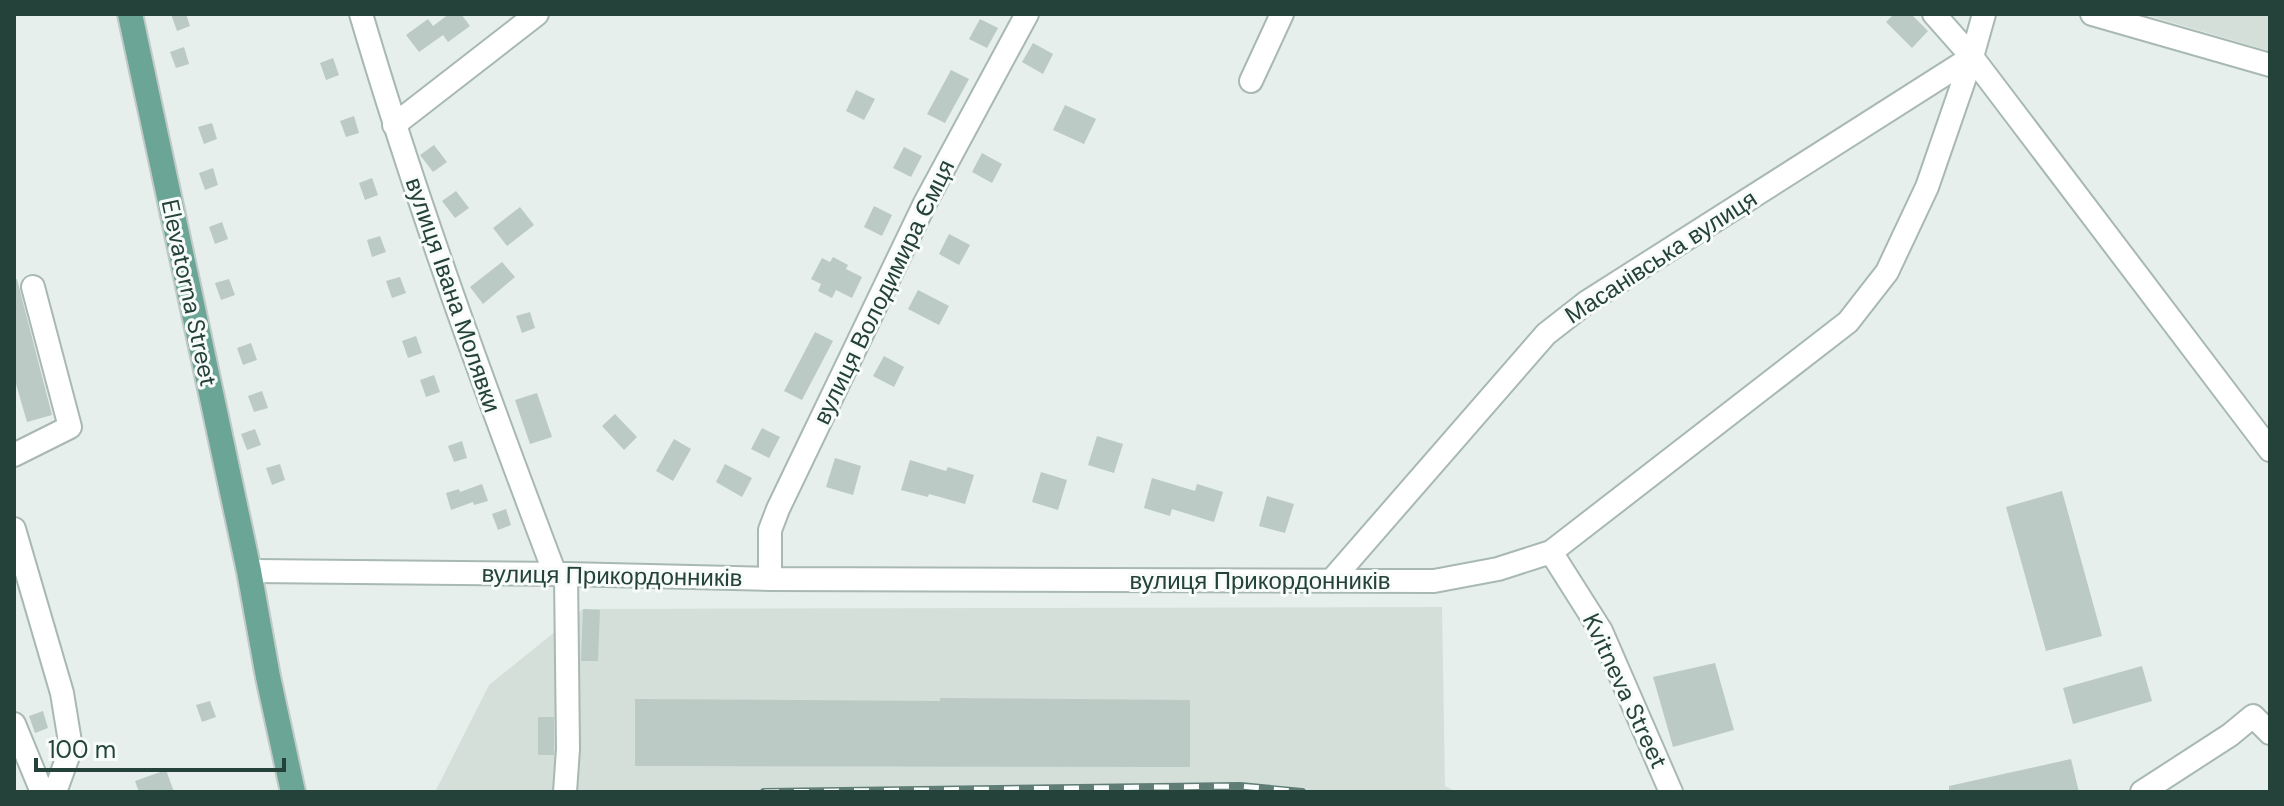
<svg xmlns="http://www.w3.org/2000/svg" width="2284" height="806" font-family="'DM Sans',sans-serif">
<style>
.built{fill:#d4dfda}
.building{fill:#bbcac4}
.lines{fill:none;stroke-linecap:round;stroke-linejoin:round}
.minor-casing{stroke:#a8b8b2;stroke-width:26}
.major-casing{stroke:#c2cac8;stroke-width:28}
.minor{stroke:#fff;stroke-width:22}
.major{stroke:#6aa596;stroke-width:24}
.rail-casing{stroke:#5f7d75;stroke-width:8}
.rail{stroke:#f7fbf9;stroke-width:5;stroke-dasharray:15;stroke-linecap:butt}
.labels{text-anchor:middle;stroke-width:6;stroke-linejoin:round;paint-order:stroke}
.street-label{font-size:24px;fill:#24423a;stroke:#f7fbf9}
</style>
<rect width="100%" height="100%" fill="#e6efeb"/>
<!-- built -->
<path class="built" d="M 2143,14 L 2270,14 L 2270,51 Z
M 1442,607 L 1445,786 L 1457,792 L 435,792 L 489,685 L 583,609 Z"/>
<!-- building -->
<path class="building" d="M 171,14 L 186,14 L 190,26 L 177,31 Z
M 449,14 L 461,14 L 470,26 L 448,42 L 443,35 L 419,52 L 406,35 L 428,19 L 433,26 Z
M 1894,14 L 1911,14 L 1928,31 L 1912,48 L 1886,22 Z
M 980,19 L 998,28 L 987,48 L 969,39 Z
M 1033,43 L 1053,54 L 1043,74 L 1022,62 Z
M 184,47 L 189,64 L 176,68 L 170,52 Z
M 333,58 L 339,75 L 326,80 L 320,63 Z
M 951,70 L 969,79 L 945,123 L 927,114 Z
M 856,90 L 875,99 L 864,120 L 846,111 Z
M 1065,105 L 1096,119 L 1084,144 L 1053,130 Z
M 354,116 L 359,133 L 346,137 L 340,121 Z
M 212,123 L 217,139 L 204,144 L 198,127 Z
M 434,145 L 447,162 L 433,172 L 420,155 Z
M 904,147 L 922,156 L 911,177 L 893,168 Z
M 982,153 L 1002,164 L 992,183 L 972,172 Z
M 213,168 L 218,185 L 205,190 L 199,173 Z
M 372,178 L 378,195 L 365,200 L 359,183 Z
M 456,191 L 469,208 L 455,218 L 442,201 Z
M 874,206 L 892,215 L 882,236 L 864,227 Z
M 520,207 L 534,225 L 507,246 L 493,228 Z
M 222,222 L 228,239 L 215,244 L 209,227 Z
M 949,234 L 970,245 L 959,265 L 939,254 Z
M 380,236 L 386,252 L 372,257 L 367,240 Z
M 833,257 L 848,265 L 846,269 L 862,277 L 852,298 L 836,290 L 832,298 L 818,291 L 821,284 L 811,279 L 822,258 L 830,262 Z
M 502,262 L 515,277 L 483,304 L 470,287 Z
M 400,277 L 406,293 L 392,298 L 386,281 Z
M 17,279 L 52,415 L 27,422 L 14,377 L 14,280 Z
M 229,279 L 235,295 L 221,300 L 215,283 Z
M 918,290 L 949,306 L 939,325 L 908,309 Z
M 530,312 L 535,328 L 522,333 L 516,316 Z
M 815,332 L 833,341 L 802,400 L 784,391 Z
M 416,336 L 422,353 L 408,358 L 402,341 Z
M 251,343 L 257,360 L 243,365 L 237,348 Z
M 884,356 L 904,367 L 894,387 L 873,376 Z
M 434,375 L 440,392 L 426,397 L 420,380 Z
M 262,391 L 268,408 L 254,412 L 248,396 Z
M 537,393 L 552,437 L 530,444 L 515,400 Z
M 615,414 L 637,437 L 624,450 L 602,426 Z
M 762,428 L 780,437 L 769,458 L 751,449 Z
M 255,429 L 261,445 L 247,450 L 241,434 Z
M 1097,436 L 1123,444 L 1114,473 L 1088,465 Z
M 674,439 L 691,449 L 673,481 L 656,471 Z
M 462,441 L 467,458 L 454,462 L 448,446 Z
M 835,458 L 861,466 L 853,495 L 826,487 Z
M 910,460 L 946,471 L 948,467 L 974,475 L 965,504 L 929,494 L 928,497 L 901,490 Z
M 280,464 L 285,480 L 272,485 L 266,468 Z
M 725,464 L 752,478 L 742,497 L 716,482 Z
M 1041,472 L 1067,480 L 1058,510 L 1032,502 Z
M 1152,478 L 1195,491 L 1197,484 L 1223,492 L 1214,522 L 1172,509 L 1170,516 L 1144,508 Z
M 482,484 L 488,501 L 474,505 L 473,502 L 451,510 L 446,493 L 459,489 L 460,492 Z
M 2062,491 L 2102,636 L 2046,651 L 2006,507 Z
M 1267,496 L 1294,504 L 1285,533 L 1259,526 Z
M 506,509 L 511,525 L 498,530 L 492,514 Z
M 583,609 L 600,610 L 598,661 L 581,661 Z
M 1715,663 L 1734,730 L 1673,747 L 1653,677 Z
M 2142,666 L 2152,701 L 2073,724 L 2063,688 Z
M 940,698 L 1190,700 L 1190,767 L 635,766 L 635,699 L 940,701 Z
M 210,701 L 216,717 L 202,722 L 196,705 Z
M 43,711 L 48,728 L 35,733 L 29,716 Z
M 538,717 L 554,717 L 554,755 L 538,755 Z
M 2071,759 L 2079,792 L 1949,792 L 1949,786 Z
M 166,770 L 174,792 L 139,792 L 135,781 Z"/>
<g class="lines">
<defs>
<path id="minor" d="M 361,14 C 417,204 485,389 555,574
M 2092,14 L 2270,65
M 1972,57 L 2270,450
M 1251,81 L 1282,14
M 394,125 L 537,14
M 14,455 L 70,427 L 33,287
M 14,529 L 62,693 L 71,748 L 55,792
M 1551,552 L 1601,631 L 1671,792
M 249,571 L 566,574 L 770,579 L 1434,581 L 1498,569 L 1551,552 L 1848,322 L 1887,272 L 1927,187 L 1972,57 L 1984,14
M 770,579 L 770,530 L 778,509 L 925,203 L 1027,14
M 1331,581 L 1546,334 L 1587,302 L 1972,57 L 1934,14
M 14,724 L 42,792
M 565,792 L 568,749 L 566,574
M 2142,792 L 2230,735 L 2253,716 L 2270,733"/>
<path id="major" d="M 130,14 L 249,571 L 268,677 L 293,792"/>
</defs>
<!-- minor casing -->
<use href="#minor" class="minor-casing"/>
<!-- major casing -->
<use href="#major" class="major-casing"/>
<!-- minor -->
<use href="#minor" class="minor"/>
<!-- major -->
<use href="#major" class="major"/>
<defs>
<path id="rail" d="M 764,792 L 1240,786 L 1302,792"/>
</defs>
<!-- rail casing -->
<use href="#rail" class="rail-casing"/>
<!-- rail -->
<use href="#rail" class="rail"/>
</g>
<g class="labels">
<!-- street labels -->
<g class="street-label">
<text transform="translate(1661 257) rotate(-33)" y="8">Масанівська вулиця</text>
<text transform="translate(884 292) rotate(-64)" y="8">вулиця Володимира Ємця</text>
<text transform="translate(189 293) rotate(78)" y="8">Elevatorna Street</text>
<text transform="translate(453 295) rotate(71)" y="8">вулиця Івана Молявки</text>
<text transform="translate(612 576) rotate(1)" y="8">вулиця Прикордонників</text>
<text x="1260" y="589">вулиця Прикордонників</text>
<text transform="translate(1625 691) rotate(65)" y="8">Kvitneva Street</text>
</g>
</g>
<!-- border -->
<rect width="2284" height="806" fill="none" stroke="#24423a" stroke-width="32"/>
<!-- scale -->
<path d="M36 758v12h248v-12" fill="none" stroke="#24423a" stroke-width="4"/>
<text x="48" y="758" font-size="24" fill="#24423a" stroke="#f7fbf9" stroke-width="6" paint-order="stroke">100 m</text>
</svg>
